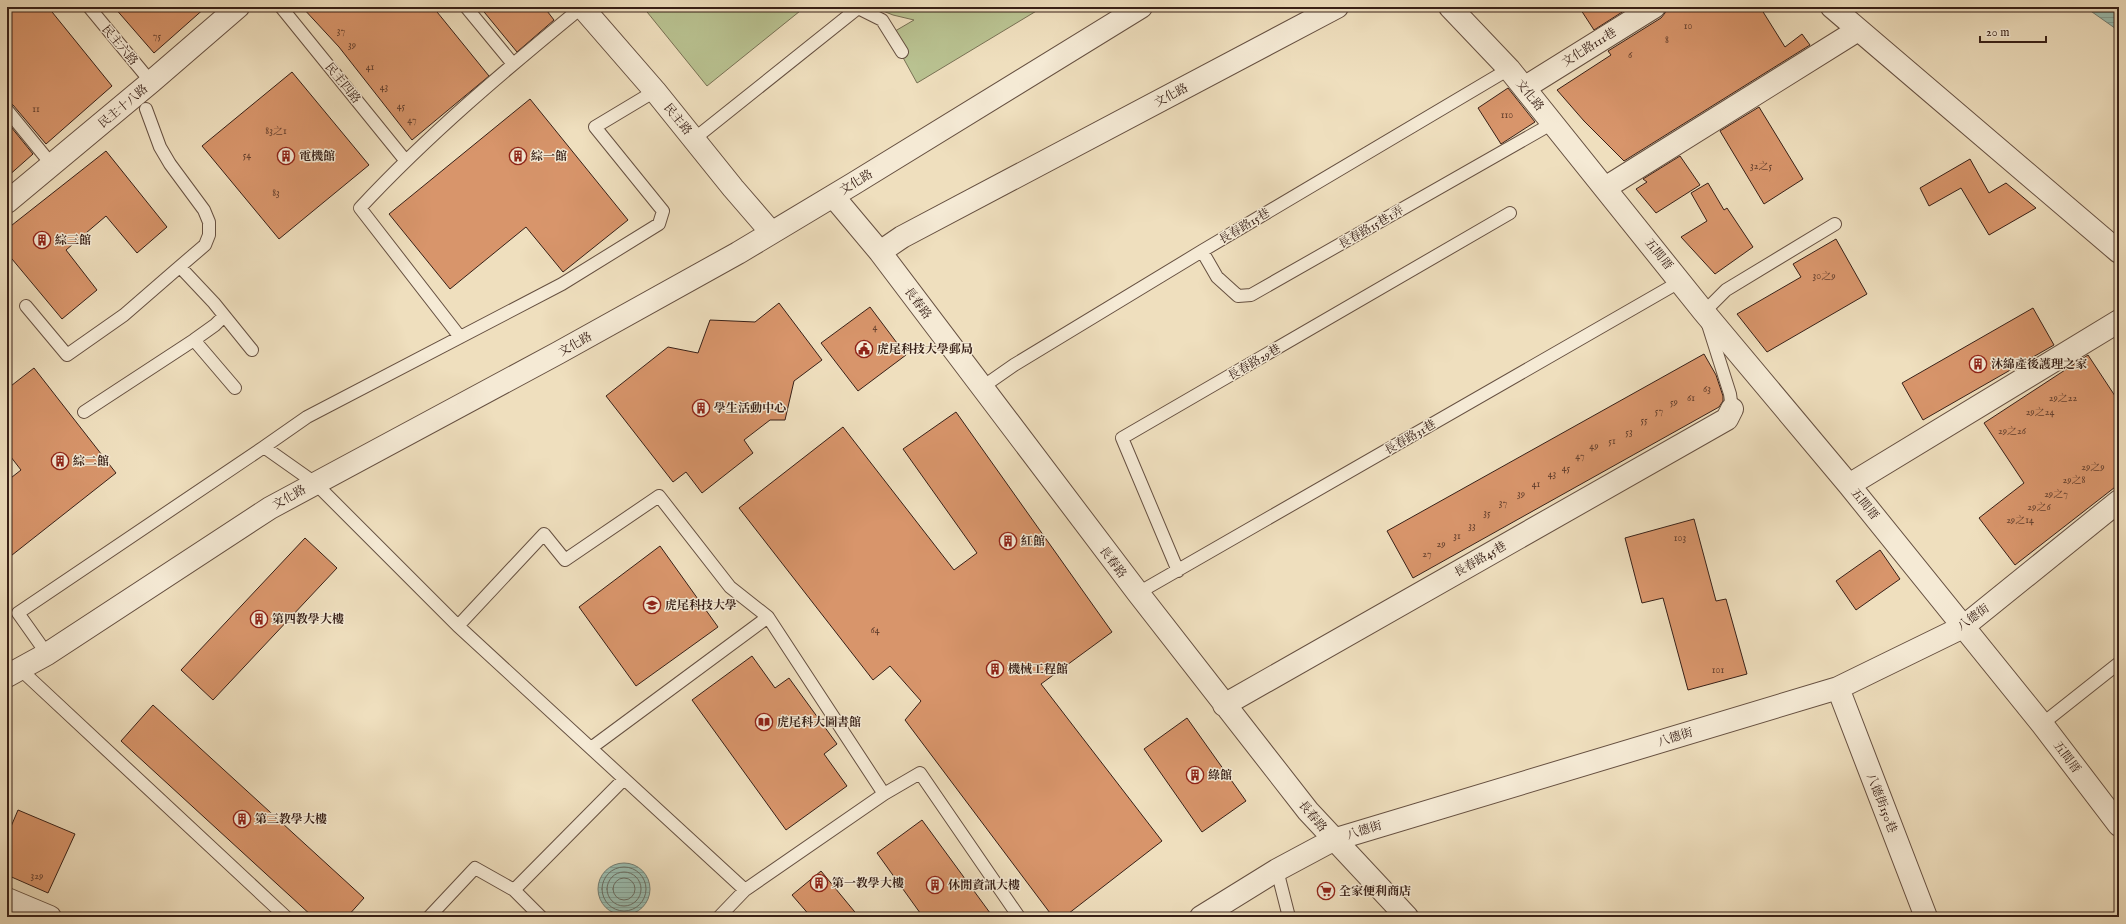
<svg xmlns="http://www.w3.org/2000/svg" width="2126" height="924" font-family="'IM FELL English','Noto Serif TC',serif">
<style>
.grass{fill:#b9c291;stroke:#787154}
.water{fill:url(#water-rules);stroke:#737e73}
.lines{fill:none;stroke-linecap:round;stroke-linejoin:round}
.shore{stroke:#696e64;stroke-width:1}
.building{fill:#d8956b;stroke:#382017}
.lane-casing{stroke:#665041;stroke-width:14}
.street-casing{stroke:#665041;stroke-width:24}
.lane{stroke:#f5ead5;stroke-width:12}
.street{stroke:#f5ead5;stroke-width:22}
.labels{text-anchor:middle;stroke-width:3;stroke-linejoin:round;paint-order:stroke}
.number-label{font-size:10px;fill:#603d2c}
.street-label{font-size:12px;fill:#382017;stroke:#f5ead5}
.poi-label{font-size:12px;font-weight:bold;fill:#382017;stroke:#f5ead5;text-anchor:start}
</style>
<defs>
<pattern id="water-rules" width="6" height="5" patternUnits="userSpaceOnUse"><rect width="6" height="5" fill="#9abdb0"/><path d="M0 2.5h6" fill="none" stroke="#85a297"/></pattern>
</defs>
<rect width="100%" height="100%" fill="#efdfbe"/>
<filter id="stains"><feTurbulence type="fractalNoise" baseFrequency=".005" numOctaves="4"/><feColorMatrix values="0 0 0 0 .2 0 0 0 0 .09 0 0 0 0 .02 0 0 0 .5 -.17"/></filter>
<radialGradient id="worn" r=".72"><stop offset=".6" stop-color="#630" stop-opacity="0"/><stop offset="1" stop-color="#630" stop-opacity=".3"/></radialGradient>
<!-- grass -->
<path class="grass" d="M 643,7 L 805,7 L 707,86 Z
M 873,7 L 1043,7 L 917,83 L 890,34 L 914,20 L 893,15 Z"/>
<!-- water -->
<path class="water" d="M 2085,7 L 2119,7 L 2119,31 Z
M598 889a26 26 0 1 1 52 0a26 26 0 1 1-52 0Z"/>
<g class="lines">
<!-- shore -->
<path class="shore" d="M602 889a22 22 0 1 1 44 0a22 22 0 1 1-44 0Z
M607 889a17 17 0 1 1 34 0a17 17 0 1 1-34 0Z
M613 889a11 11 0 1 1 22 0a11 11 0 1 1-22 0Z"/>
</g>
<!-- building -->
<path class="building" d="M 7,7 L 48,7 L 112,86 L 46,144 L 13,105 L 7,103 Z
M 114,7 L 206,7 L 154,53 Z
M 302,7 L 433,7 L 489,76 L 412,140 L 339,47 Z
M 480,7 L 544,7 L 554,20 L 517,52 Z
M 1579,7 L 1630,7 L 1594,30 Z
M 1666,7 L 1760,7 L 1785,47 L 1802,34 L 1810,45 L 1624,161 L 1584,121 L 1557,90 L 1611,55 L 1608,51 L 1661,18 L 1665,13 Z
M 292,72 L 369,165 L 279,239 L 202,146 Z
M 1508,88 L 1535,122 L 1501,144 L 1478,108 Z
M 530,99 L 628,220 L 563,272 L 526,227 L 450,289 L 389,214 Z
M 1759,107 L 1803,179 L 1764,204 L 1720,131 Z
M 7,122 L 33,154 L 7,177 Z
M 106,151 L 167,227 L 137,253 L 106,216 L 66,250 L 97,290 L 62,319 L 7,253 L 7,229 Z
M 1680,156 L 1700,185 L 1656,213 L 1636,189 L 1647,182 L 1643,179 Z
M 1970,159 L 1989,193 L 2006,183 L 2036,208 L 1989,235 L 1961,188 L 1929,206 L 1920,188 Z
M 1708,183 L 1724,210 L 1727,208 L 1753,247 L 1715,274 L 1681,237 L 1707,221 L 1691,193 Z
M 1836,239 L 1867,294 L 1767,352 L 1737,314 L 1801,277 L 1793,264 Z
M 779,303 L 822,360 L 794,381 L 785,420 L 770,420 L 744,440 L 753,453 L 702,493 L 686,472 L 673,482 L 606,396 L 668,347 L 698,353 L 710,320 L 755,322 Z
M 870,307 L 906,355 L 858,391 L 821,343 Z
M 2033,308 L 2054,345 L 1923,420 L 1902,383 Z
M 1704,354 L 1716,375 L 1723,396 L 1723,401 L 1719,407 L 1413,578 L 1387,531 Z
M 2088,355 L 2119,402 L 2119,484 L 2015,565 L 1979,518 L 2024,483 L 1984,423 Z
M 34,368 L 116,473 L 7,559 L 7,481 L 21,470 L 7,452 L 7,389 Z
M 956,412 L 1112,632 L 1041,684 L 1162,841 L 1064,917 L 1053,917 L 905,720 L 921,701 L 890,666 L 873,680 L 739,508 L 843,427 L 954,570 L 977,553 L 903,449 Z
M 1694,519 L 1716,601 L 1726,599 L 1747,674 L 1688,690 L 1663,598 L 1642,603 L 1625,538 Z
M 305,538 L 337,568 L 213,700 L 181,670 Z
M 660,546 L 718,627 L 636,686 L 579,607 Z
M 1880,550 L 1900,579 L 1856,610 L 1836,581 Z
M 752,656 L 775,688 L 789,678 L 837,744 L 824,754 L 847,786 L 786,830 L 692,700 Z
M 153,705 L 364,898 L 347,917 L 313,917 L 121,741 Z
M 1187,718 L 1246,801 L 1202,832 L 1144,749 Z
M 18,810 L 75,834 L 48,893 L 7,875 L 7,836 Z
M 922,820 L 993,917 L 923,917 L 877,853 Z
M 821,871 L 859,917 L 811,917 L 792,895 Z"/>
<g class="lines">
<defs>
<path id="lane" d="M 89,7 L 151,82
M 281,7 L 405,160
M 466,7 L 513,64
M 146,109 L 160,147 L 170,164 L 204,210 L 209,222 L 209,235 L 205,245 L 177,269
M 7,110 L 52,165
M 694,139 L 858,8 L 882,20 L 902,52
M 1202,251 L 1217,277 L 1238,296 L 1251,295 L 1553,123
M 26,306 L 67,355 L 124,315 L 177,269 L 182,269 L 214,303 L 252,350
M 460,337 L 360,208 C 429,134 504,71 582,7
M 194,340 L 215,325 L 224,316
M 981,388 L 1014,365 L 1202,251 L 1509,69
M 1732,409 L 1730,394 L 1704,312 L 1726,290 L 1835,224
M 84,412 L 194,340 L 235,388
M 264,447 L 307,417 L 562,284 L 659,224 L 663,211 L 595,127 L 655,91
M 1178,571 L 1122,438 L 1510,213
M 1138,593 L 1681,281
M 458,626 L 544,534 L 565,560 L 659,496 L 730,587 L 768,617 L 884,794 L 745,890
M 47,654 L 18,613 L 264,447 L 315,483 L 458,626 L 745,890 L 719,917
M 21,670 L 286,917
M 2042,724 L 2119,663
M 591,748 L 768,617
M 884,794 L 920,773 L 1019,917
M 1277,870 L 1289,917
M 429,917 L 475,868 L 514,890
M 541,917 L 514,890 L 623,780"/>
<path id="street" d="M 582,7 L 655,91 L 733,188 L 771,232
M 1450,7 L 1509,69 L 1704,312 L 1849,485 L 2042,724 L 2119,825
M 1832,7 L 2119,252
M 1524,88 L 1654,7
M 1605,188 L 1858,30
M 833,196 L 880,252 L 1138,593 L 1308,811 L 1407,917
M 7,202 L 151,82 L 238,7
M 880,252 L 902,237 L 1337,7
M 1849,485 L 2119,321
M 7,676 L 47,654 L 270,508 L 558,353 L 738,253 L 853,184 L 1141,7
M 1838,688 L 1926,917
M 1224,705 L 1727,419 L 1732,409
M 7,899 L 50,917
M 1201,917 L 1277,870 L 1333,840 L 1838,688 L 1963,627 L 2119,501"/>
</defs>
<!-- lane casing -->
<use href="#lane" class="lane-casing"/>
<!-- street casing -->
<use href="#street" class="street-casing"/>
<!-- lane -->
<use href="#lane" class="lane"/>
<!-- street -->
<use href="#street" class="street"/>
</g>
<!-- icons -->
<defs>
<symbol id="building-ring" viewBox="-11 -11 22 22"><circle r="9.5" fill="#f5ead5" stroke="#8f2418" stroke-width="1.5"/><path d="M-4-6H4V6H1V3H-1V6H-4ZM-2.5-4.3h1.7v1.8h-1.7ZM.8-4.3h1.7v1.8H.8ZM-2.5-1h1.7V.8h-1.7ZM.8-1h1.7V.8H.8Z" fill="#8f2418"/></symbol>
<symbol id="civic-ring" viewBox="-11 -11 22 22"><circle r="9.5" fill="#f5ead5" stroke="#8f2418" stroke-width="1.5"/><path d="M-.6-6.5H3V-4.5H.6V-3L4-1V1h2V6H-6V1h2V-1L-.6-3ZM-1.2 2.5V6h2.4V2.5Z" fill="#8f2418"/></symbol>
<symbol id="university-ring" viewBox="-11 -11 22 22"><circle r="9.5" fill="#f5ead5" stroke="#8f2418" stroke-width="1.5"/><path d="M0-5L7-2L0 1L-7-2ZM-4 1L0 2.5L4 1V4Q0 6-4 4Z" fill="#8f2418"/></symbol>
<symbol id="library-ring" viewBox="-11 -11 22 22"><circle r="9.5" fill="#f5ead5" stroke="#8f2418" stroke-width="1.5"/><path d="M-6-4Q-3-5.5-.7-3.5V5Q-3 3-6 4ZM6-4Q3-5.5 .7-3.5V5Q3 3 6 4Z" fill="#8f2418"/></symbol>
<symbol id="supermarket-ring" viewBox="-11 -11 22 22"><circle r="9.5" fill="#f5ead5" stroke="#8f2418" stroke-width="1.5"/><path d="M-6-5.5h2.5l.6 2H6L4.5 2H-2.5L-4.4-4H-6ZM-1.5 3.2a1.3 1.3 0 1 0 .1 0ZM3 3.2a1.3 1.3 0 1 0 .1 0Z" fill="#8f2418"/></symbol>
</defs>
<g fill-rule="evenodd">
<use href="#building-ring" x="276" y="146" width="20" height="20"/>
<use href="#building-ring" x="508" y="146" width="20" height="20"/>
<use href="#building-ring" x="32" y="230" width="20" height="20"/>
<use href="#civic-ring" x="854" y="339" width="20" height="20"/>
<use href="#building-ring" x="1968" y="354" width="20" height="20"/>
<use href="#building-ring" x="691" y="398" width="20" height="20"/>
<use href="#building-ring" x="50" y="451" width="20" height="20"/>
<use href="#building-ring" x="998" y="531" width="20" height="20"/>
<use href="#university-ring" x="642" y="595" width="20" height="20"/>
<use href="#building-ring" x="249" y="609" width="20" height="20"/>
<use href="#building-ring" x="985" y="659" width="20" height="20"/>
<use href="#library-ring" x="754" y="712" width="20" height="20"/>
<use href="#building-ring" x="1185" y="765" width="20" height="20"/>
<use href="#building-ring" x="232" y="809" width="20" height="20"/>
<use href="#building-ring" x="809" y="873" width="20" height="20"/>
<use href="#building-ring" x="925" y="875" width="20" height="20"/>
<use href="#supermarket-ring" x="1316" y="881" width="20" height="20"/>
</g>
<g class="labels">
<!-- number labels -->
<g class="number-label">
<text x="1688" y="29">10</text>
<text x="341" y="34">37</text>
<text x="157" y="39">75</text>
<text x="1667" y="43">8</text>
<text x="352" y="48">39</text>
<text x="1630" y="58">6</text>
<text x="370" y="70">41</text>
<text x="384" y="90">43</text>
<text x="401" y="109">45</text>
<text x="36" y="112">11</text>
<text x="1507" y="118">110</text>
<text x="412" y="123">47</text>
<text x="276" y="134">83之1</text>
<text x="247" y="158">54</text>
<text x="1761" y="169">32之5</text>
<text x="276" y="196">83</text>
<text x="1824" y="279">30之9</text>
<text x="875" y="330">4</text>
<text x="1707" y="392">63</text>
<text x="1691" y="401">61</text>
<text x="2063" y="401">29之22</text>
<text x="1674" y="405">59</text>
<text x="1659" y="414">57</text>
<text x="2040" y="415">29之24</text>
<text x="1644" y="423">55</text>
<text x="2012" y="434">29之26</text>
<text x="1629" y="435">53</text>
<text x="1612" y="444">51</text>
<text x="1594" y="449">49</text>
<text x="1580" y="459">47</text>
<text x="2093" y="470">29之9</text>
<text x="1566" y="471">45</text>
<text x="1552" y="477">43</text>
<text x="2074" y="483">29之8</text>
<text x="1536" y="487">41</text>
<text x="1521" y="497">39</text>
<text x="2056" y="497">29之7</text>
<text x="1503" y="506">37</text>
<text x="2039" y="510">29之6</text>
<text x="1487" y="516">35</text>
<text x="2020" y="523">29之14</text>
<text x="1472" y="529">33</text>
<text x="1457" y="539">31</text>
<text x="1680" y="541">103</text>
<text x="1441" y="547">29</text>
<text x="1427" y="557">27</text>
<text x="875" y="633">64</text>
<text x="1718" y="673">101</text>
<text x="37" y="879">329</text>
</g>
<!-- street labels -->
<g class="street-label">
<text transform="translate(120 45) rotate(50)" y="4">民主六路</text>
<text transform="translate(1589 47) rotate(-32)" y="4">文化路111巷</text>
<text transform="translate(343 83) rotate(51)" y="4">民主四路</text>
<text transform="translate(1171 95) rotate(-28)" y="4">文化路</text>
<text transform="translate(1530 95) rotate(51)" y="4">文化路</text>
<text transform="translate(123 106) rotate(-40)" y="4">民主十八路</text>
<text transform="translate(678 119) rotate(51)" y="4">民主路</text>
<text transform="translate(856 182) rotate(-31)" y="4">文化路</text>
<text transform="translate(1244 226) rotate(-31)" y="4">長春路15巷</text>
<text transform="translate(1371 227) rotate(-30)" y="4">長春路15巷1弄</text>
<text transform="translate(1659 254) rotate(51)" y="4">五間厝</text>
<text transform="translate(918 303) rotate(53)" y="4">長春路</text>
<text transform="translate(575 344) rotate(-29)" y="4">文化路</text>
<text transform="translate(1254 362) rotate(-30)" y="4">長春路29巷</text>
<text transform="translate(1410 437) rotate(-30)" y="4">長春路31巷</text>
<text transform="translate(289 497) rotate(-29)" y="4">文化路</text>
<text transform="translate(1865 504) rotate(51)" y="4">五間厝</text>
<text transform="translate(1480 559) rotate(-30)" y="4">長春路45巷</text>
<text transform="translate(1113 562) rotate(53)" y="4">長春路</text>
<text transform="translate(1973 617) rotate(-36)" y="4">八德街</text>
<text transform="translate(1675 737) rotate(-17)" y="4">八德街</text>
<text transform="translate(2067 757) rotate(53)" y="4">五間厝</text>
<text transform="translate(1882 803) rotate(69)" y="4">八德街150巷</text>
<text transform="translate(1313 816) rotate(50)" y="4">長春路</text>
<text transform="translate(1364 830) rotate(-17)" y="4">八德街</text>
</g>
<!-- poi labels -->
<g class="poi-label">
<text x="299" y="160">電機館</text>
<text x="531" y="160">綜一館</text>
<text x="55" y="244">綜三館</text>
<text x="877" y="353">虎尾科技大學郵局</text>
<text x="1991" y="368">沐綿產後護理之家</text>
<text x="714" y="412">學生活動中心</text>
<text x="73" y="465">綜二館</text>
<text x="1021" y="545">紅館</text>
<text x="665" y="609">虎尾科技大學</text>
<text x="272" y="623">第四教學大樓</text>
<text x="1008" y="673">機械工程館</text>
<text x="777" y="726">虎尾科大圖書館</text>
<text x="1208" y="779">綠館</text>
<text x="255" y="823">第三教學大樓</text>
<text x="832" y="887">第一教學大樓</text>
<text x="948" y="889">休閒資訊大樓</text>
<text x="1339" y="895">全家便利商店</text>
</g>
</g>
<!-- margin -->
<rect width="2126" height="924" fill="none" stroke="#efdfbe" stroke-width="24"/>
<rect x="8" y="8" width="2110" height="908" fill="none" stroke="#382017" stroke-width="2"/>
<rect x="12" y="12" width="2102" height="900" fill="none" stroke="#382017"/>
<!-- scale -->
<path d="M1980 36v6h66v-6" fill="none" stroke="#382017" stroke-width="2"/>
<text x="1986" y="36" font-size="12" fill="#382017" stroke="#f5ead5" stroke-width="3" paint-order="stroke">20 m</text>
<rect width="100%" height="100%" filter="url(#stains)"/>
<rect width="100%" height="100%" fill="url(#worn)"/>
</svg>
